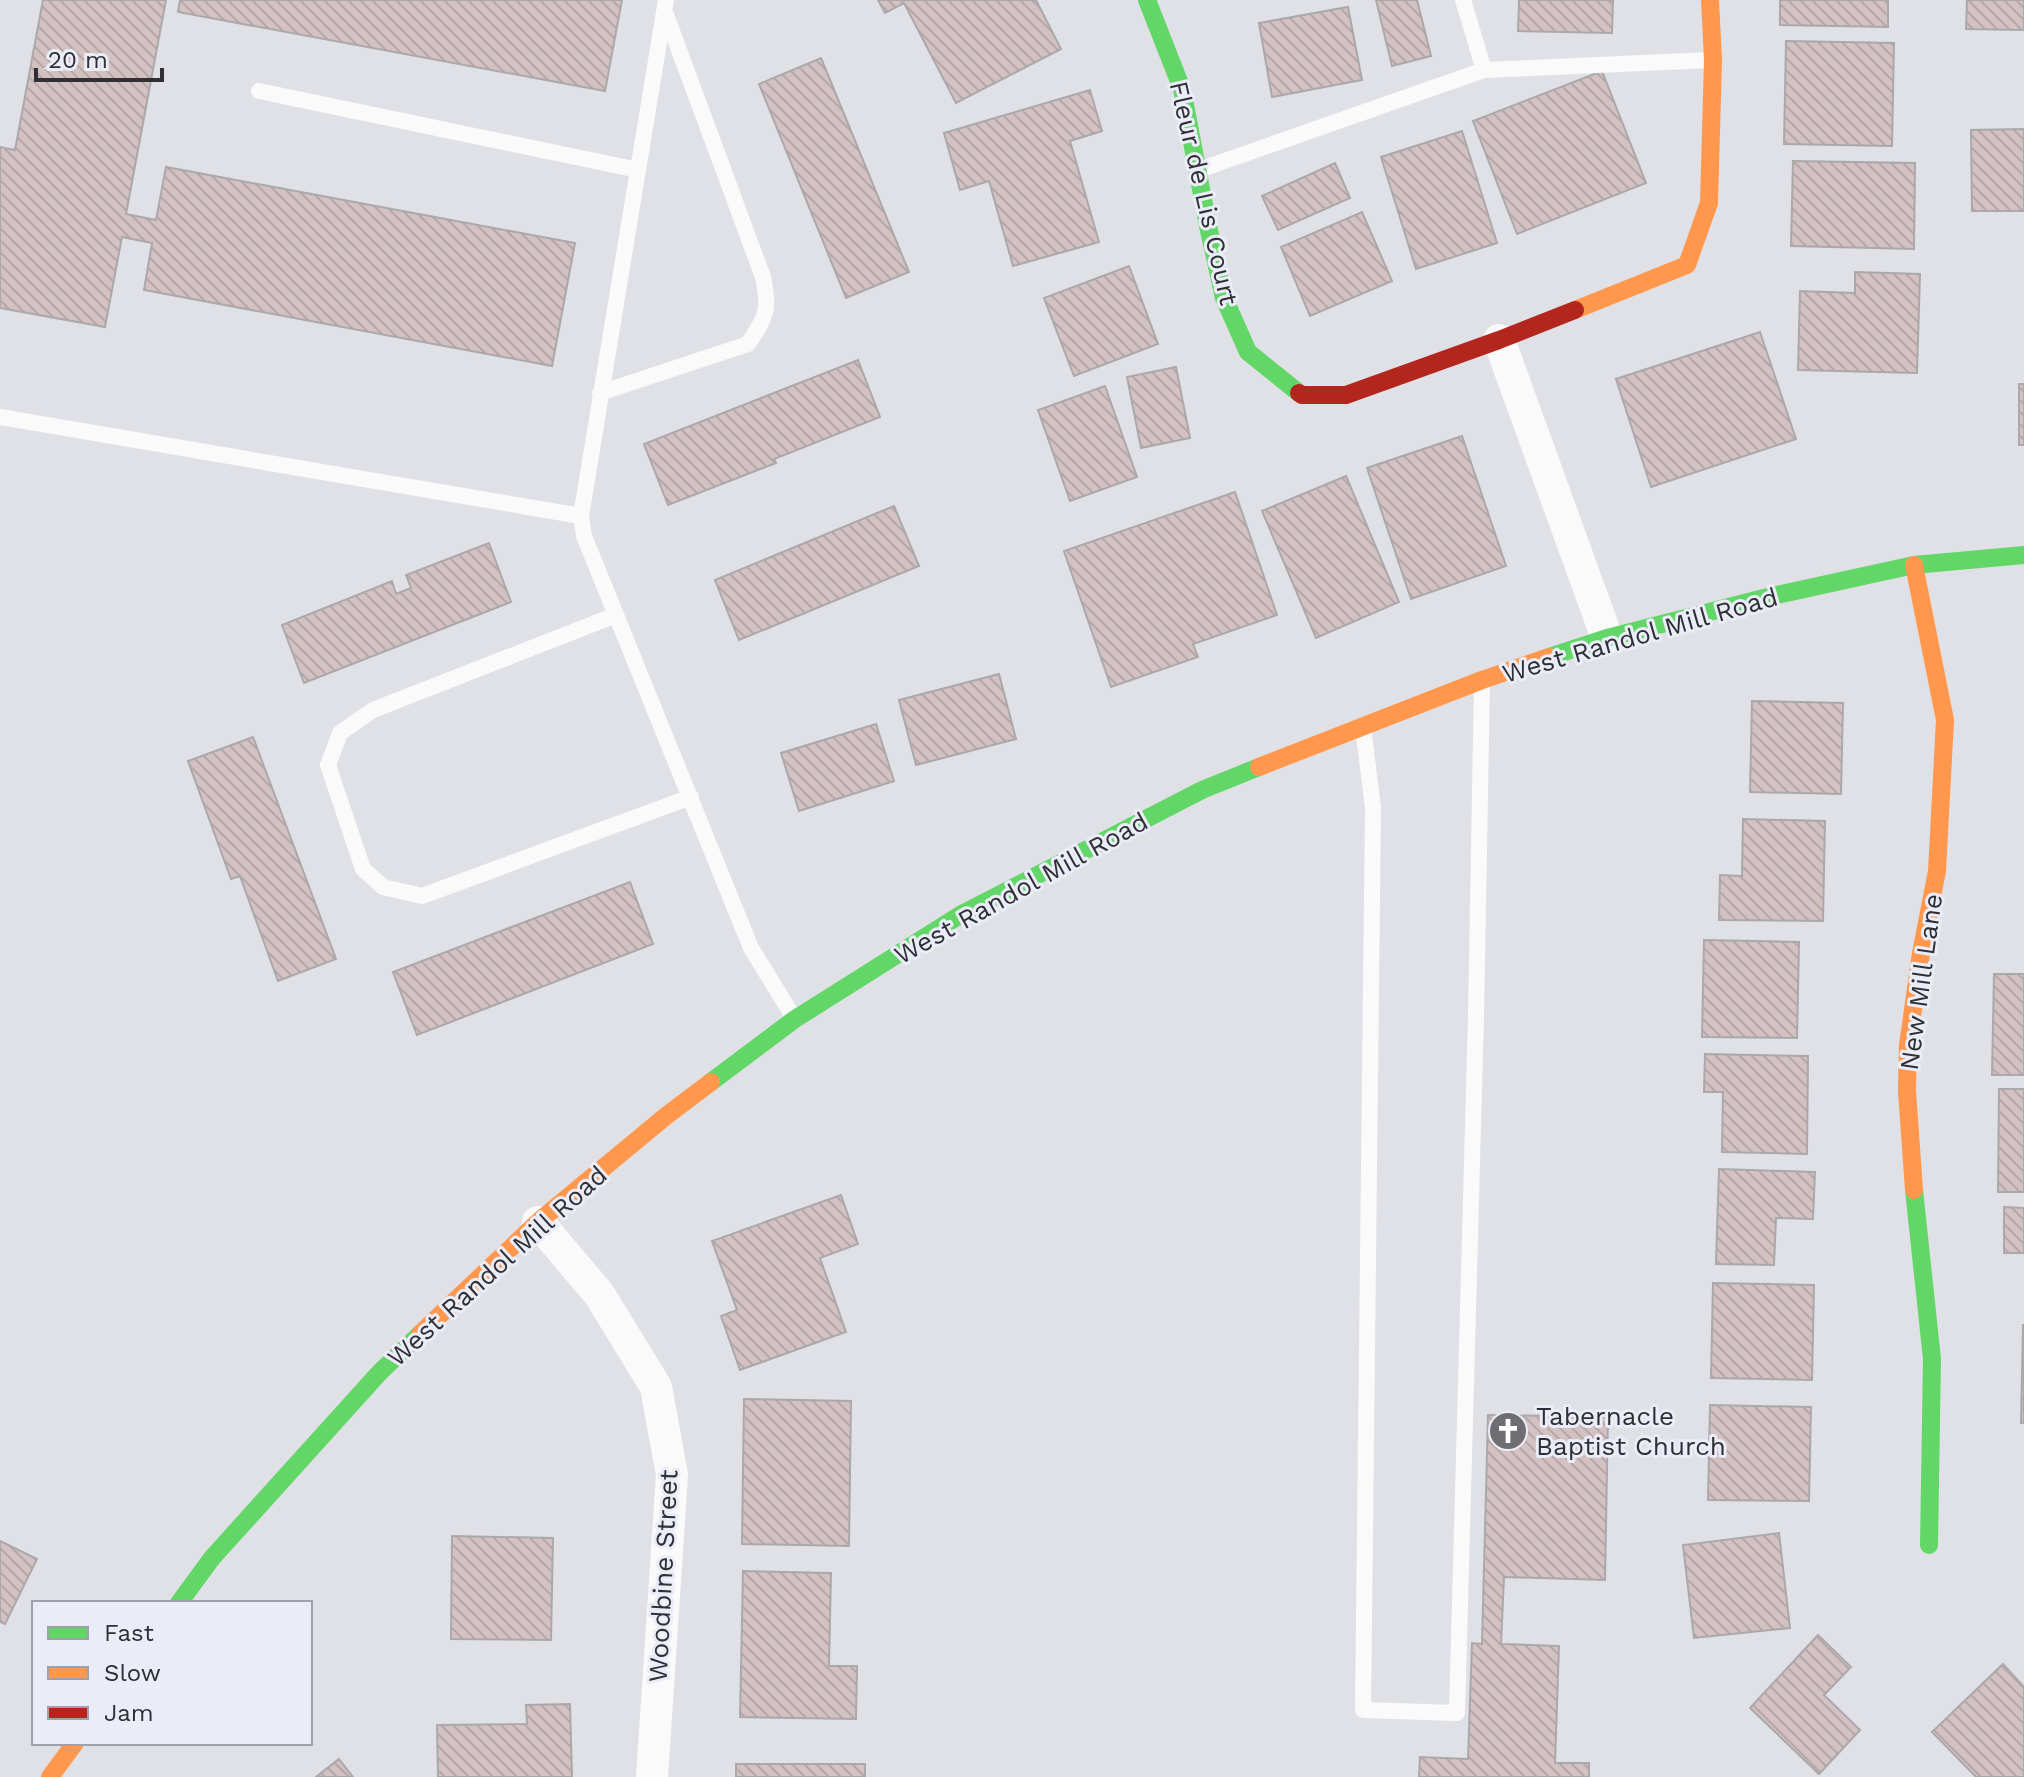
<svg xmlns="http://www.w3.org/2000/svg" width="2024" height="1777" font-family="'Work Sans',sans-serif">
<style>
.building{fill:url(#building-back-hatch);stroke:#aaa8aa;stroke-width:2}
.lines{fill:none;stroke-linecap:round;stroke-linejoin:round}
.lane{stroke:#fafafb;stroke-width:16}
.street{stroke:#fafafb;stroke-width:32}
.fast{stroke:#63d668;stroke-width:18}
.slow{stroke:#ff974d;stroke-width:18}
.jam{stroke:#b3261e;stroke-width:18}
.labels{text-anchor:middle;stroke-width:6;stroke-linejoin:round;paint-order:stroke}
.street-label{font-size:26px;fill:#2f2f34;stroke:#eaecf7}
.poi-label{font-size:26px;fill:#2f2f34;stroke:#eaecf7;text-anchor:start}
</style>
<defs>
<pattern id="building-back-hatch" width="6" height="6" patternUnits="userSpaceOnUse" patternTransform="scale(2)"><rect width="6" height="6" fill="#d4c2c3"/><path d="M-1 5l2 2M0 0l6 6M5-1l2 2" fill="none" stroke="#b6a7a8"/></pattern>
</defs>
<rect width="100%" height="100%" fill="#e0e1e6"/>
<!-- building -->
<path class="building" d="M 43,0 L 166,0 L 126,214 L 156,220 L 166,167 L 575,243 L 552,366 L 144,290 L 152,243 L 122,237 L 105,327 L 0,308 L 0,147 L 15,150 Z
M 180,0 L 622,0 L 605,91 L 178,12 Z
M 878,0 L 1036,0 L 1061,49 L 956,103 L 904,3 L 885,13 Z
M 1376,0 L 1417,0 L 1431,56 L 1392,66 Z
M 1519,0 L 1613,0 L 1612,33 L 1518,31 Z
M 1780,0 L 1888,0 L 1888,27 L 1780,25 Z
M 1967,0 L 2024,0 L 2024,30 L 1966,29 Z
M 1348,7 L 1362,80 L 1272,97 L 1259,23 Z
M 1786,41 L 1894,43 L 1892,146 L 1784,144 Z
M 821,58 L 909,272 L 846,298 L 759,84 Z
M 1602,71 L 1646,183 L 1517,234 L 1473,121 Z
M 1090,90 L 1102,131 L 1070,141 L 1099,242 L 1013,266 L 989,181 L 960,190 L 944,133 Z
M 2024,129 L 2024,211 L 1972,211 L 1971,130 Z
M 1462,131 L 1497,243 L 1416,269 L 1381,157 Z
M 1793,161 L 1915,163 L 1914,249 L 1791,246 Z
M 1335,163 L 1350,198 L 1278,230 L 1262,196 Z
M 1362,212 L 1392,281 L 1310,316 L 1281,247 Z
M 1129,266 L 1158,344 L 1074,376 L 1044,298 Z
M 1855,272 L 1920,274 L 1917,373 L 1798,370 L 1800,291 L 1855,293 Z
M 1760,332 L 1796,439 L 1651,487 L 1616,379 Z
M 858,360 L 880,417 L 774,459 L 776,463 L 668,505 L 644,444 Z
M 1176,367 L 1190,438 L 1141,448 L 1127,377 Z
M 2019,384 L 2024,384 L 2024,445 L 2019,445 Z
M 1105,386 L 1137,477 L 1070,501 L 1038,410 Z
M 1462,436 L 1506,566 L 1411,599 L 1367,468 Z
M 1346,476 L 1399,602 L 1316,638 L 1262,511 Z
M 1235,492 L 1277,615 L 1193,644 L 1198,657 L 1111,687 L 1064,551 Z
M 894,506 L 919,566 L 739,640 L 715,580 Z
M 489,543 L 511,602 L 304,683 L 282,625 L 392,581 L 396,594 L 411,588 L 406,575 Z
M 999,674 L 1016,739 L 916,765 L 899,700 Z
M 1752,701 L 1843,703 L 1841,794 L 1750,792 Z
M 876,724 L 894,781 L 799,811 L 781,753 Z
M 253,737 L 336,959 L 278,981 L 240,876 L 231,879 L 188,761 Z
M 1743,819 L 1825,821 L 1823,921 L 1719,920 L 1720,875 L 1742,876 Z
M 630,882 L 653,944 L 417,1035 L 393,972 Z
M 1704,940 L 1799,942 L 1797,1038 L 1702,1037 Z
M 1994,974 L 2024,974 L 2024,1075 L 1992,1075 Z
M 1705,1054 L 1808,1056 L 1807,1154 L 1722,1152 L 1723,1092 L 1704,1092 Z
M 1999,1089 L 2024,1089 L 2024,1192 L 1998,1192 Z
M 1719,1169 L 1815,1172 L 1813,1219 L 1776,1218 L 1774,1265 L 1716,1264 Z
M 841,1195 L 858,1244 L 820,1258 L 846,1332 L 740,1370 L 721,1316 L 737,1310 L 712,1241 Z
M 2004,1207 L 2024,1208 L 2024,1253 L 2004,1253 Z
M 1713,1283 L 1814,1285 L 1812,1380 L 1711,1378 Z
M 2023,1325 L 2024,1325 L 2024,1423 L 2021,1423 Z
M 744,1399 L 851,1401 L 849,1546 L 742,1544 Z
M 1710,1405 L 1811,1407 L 1809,1501 L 1708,1500 Z
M 1488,1415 L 1608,1417 L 1605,1580 L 1504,1577 L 1501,1644 L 1559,1646 L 1555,1763 L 1589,1763 L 1589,1777 L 1419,1777 L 1420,1757 L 1468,1759 L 1472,1643 L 1482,1644 Z
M 1779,1533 L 1790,1628 L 1694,1638 L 1683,1545 Z
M 452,1536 L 553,1538 L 551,1640 L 451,1639 Z
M 0,1541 L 37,1559 L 5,1624 L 0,1622 Z
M 743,1571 L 831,1573 L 829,1666 L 857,1666 L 856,1719 L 740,1717 Z
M 1818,1635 L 1851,1667 L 1824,1695 L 1860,1730 L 1819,1774 L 1750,1708 Z
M 2003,1664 L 2024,1687 L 2024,1777 L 1976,1777 L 1932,1732 Z
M 570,1704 L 572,1777 L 438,1777 L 437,1725 L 527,1724 L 526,1705 Z
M 339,1759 L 353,1777 L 316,1777 Z
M 736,1764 L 865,1764 L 865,1777 L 736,1777 Z"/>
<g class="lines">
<!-- lane -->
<path class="lane" d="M 666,0 L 581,516 L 584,536 L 751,948 L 794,1018
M 1463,0 L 1484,70
M 259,91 L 638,170
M 1199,170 L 1484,70 L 1711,60
M 600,393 L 748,344 C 766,317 770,310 763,277 L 665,12
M 0,417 L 581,516
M 616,615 L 373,710 L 340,733 L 328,765 L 363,869 L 383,887 L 422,896 L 691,797
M 1363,727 L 1373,808 L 1363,1710 L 1457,1713 L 1476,1016 L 1482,683"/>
<!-- street -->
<path class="street" d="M 1499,340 L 1607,638
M 538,1222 L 599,1294 L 656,1387 L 672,1475 L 652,1777"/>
<!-- fast -->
<path class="fast" d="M 1147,0 L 1182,89 L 1208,226 L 1224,298 L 1248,352 L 1299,393
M 1549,657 L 1607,638 L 1772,596 L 1914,565 L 2024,555
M 711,1082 L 795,1019 L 960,915 L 1202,790 L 1259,767
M 1914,1190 L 1932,1359 L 1929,1545
M 179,1603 L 212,1558 L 380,1372 L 420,1334"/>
<!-- slow -->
<path class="slow" d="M 1575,310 L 1687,265 L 1709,203 L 1713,60 L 1710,0
M 1914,565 L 1945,720 L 1937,871 L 1921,953 L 1908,1045 L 1907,1091 L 1914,1190
M 1259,767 L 1482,680 L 1549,657
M 420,1334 L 538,1222 L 666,1116 L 711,1082
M 50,1777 L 75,1743"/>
<!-- jam -->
<path class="jam" d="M 1299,393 L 1302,395 L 1346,395 L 1499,340 L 1575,310"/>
</g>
<!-- icons -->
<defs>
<symbol id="church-disc" viewBox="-11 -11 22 22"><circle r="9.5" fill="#6d6d72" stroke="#eaecf7"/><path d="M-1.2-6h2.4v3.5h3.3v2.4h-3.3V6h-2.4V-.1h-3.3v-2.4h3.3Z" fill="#fff"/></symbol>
</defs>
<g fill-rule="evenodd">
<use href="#church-disc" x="1486" y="1409" width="44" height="44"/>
</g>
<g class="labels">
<!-- street labels -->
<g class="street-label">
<text transform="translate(1204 193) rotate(77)" y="9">Fleur de Lis Court</text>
<text transform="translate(1640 635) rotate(-16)" y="9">West Randol Mill Road</text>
<text transform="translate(1021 888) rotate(-29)" y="9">West Randol Mill Road</text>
<text transform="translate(1921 982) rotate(-82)" y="9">New Mill Lane</text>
<text transform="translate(497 1266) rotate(-42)" y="9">West Randol Mill Road</text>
<text transform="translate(663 1576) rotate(-87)" y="9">Woodbine Street</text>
</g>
<!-- poi labels -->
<g class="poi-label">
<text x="1536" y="1425">Tabernacle<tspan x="1536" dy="30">Baptist Church</tspan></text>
</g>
</g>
<!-- legend -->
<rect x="32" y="1601" width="280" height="144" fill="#eaecf7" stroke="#9fa0a9" stroke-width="2"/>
<rect x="48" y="1627" width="40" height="12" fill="#63d668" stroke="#9fa0a9" stroke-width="2"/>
<text x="104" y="1641" font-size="24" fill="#2f2f34">Fast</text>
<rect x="48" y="1667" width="40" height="12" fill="#ff974d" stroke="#9fa0a9" stroke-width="2"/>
<text x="104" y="1681" font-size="24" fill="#2f2f34">Slow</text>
<rect x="48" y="1707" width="40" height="12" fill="#b3261e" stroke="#9fa0a9" stroke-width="2"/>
<text x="104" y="1721" font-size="24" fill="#2f2f34">Jam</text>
<!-- scale -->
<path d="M36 68v12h126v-12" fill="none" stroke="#2f2f34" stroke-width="4"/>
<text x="48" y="68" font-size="24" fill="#2f2f34" stroke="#eaecf7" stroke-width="6" paint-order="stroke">20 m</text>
</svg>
